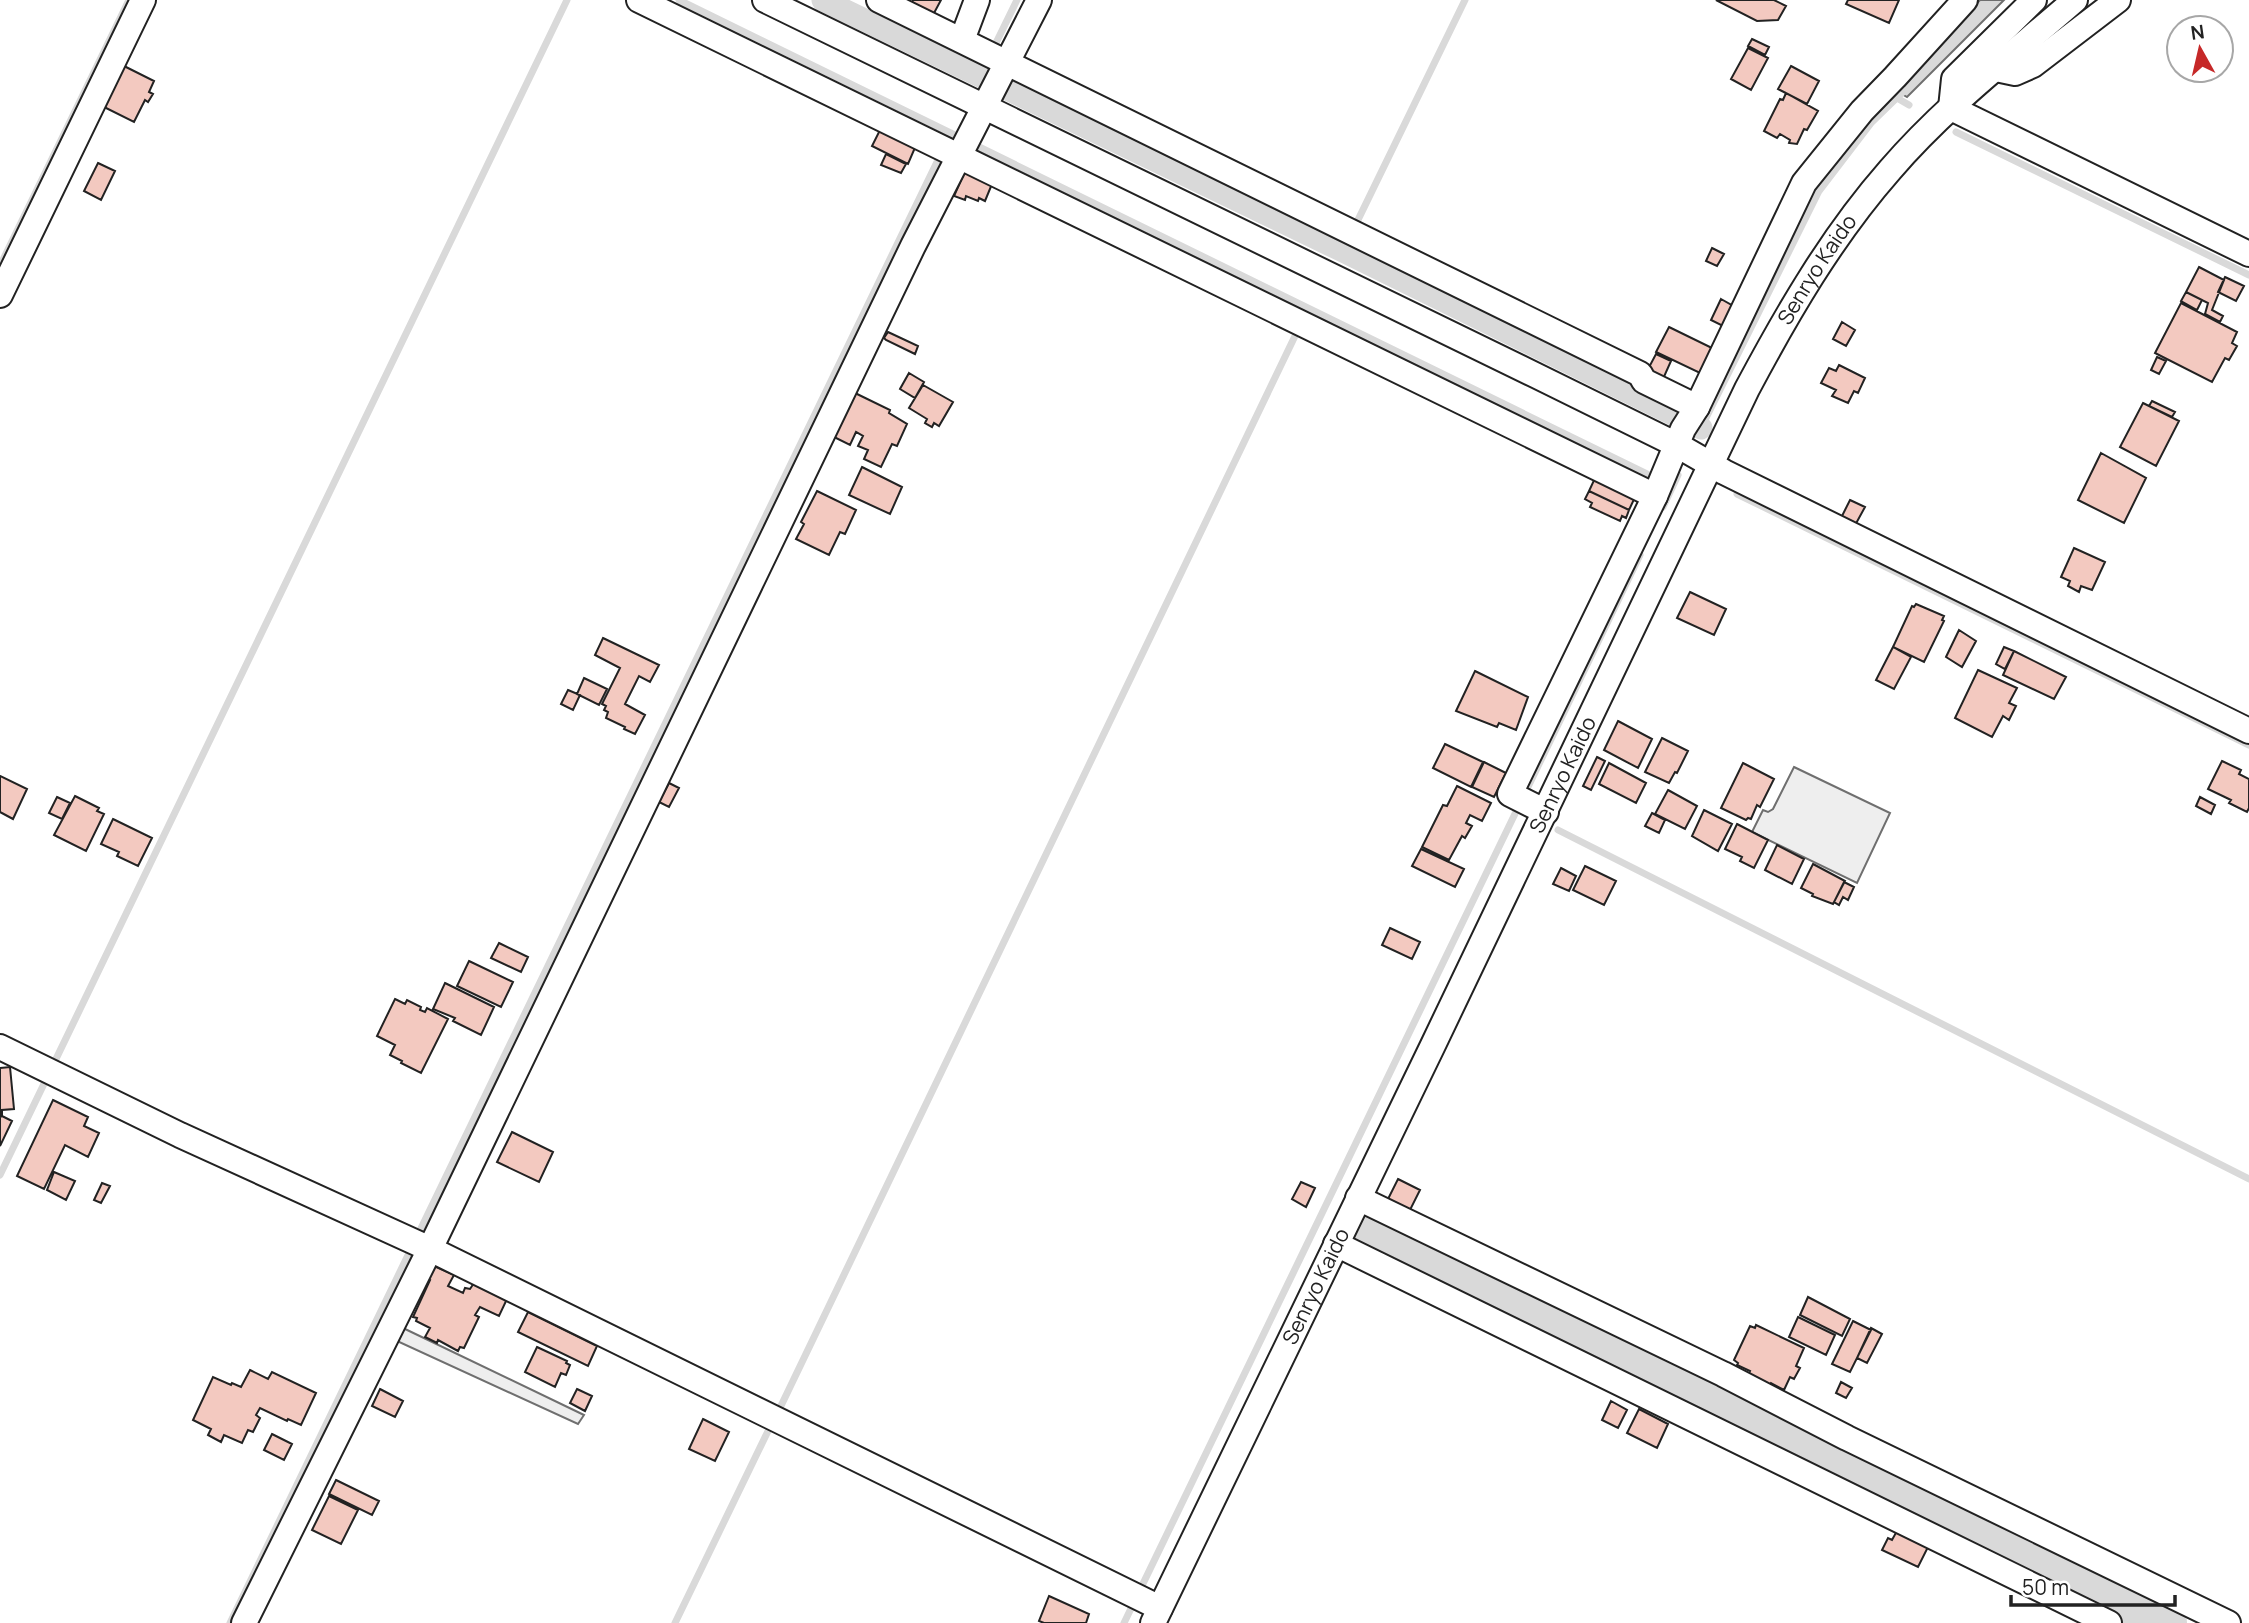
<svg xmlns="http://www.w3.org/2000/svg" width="2249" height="1623" font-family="Manrope,sans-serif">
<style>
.green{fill:#eee;stroke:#6f6f6f;stroke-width:2}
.water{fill:#d9d9d9;stroke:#6f6f6f;stroke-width:2}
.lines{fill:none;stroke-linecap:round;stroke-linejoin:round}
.stream{stroke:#d9d9d9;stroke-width:7}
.canal{stroke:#d9d9d9;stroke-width:23}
.river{stroke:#d9d9d9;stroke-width:40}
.building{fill:#f3c9c0;stroke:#222;stroke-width:2}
.minor-casing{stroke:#222;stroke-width:28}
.minor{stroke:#fff;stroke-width:24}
.labels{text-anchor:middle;stroke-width:5;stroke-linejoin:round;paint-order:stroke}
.street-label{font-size:21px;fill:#222;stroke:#fff}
</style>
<rect width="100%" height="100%" fill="#fff"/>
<!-- green -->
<path class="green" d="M 1794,767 L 1890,813 L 1857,883 L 1752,832 L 1763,810 L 1768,812 L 1773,809 Z
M 403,1328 L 584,1415 L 578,1424 L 397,1341 Z"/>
<!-- water -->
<path class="water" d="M 1980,0 L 2004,0 L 1907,97 L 1895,90 Z"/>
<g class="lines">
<!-- stream -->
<path class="stream" d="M 679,0 L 1649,475
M 994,47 L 1017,0
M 980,76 L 985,65
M 1897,98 L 1909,105
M 1956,132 L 2249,275
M 1356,224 L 1465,0
M 1343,251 L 1347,243
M 0,266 L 129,0
M 1701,428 L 1819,191 L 1871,123 L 1908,87
M 1737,494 L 2249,745
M 1663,507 L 1678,475
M 1558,830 L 2249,1179
M 0,1175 L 567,0
M 779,1410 L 1295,336
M 230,1623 L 951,133
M 675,1623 L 769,1429
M 1124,1623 L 1640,555"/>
<!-- canal -->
<path class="canal" d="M 823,0 L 1343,251 L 1701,428"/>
<!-- river -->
<path class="river" d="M 1365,1232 L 2167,1623"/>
</g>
<!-- building -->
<path class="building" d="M 913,0 L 941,0 L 933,15 L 911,4 Z
M 1716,0 L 1774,0 L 1786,6 L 1778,20 L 1757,21 Z
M 1848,0 L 1899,0 L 1889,23 L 1846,4 Z
M 1752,39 L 1769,47 L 1765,55 L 1748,46 Z
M 1748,48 L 1768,58 L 1751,90 L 1731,79 Z
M 124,66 L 154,81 L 149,92 L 153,94 L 148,102 L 145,100 L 134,122 L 104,107 Z
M 1791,66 L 1819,81 L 1807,104 L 1778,89 Z
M 1786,93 L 1818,111 L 1807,130 L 1804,129 L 1797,144 L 1789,143 L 1790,140 L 1780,134 L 1777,138 L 1764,131 L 1780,99 L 1783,100 Z
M 882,126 L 917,143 L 908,164 L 872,146 Z
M 886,154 L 906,164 L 901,173 L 881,165 Z
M 98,163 L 115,171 L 101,200 L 84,191 Z
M 965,171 L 992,184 L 985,201 L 979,198 L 978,201 L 966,196 L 965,200 L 954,196 Z
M 1712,248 L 1724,254 L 1717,266 L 1706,261 Z
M 2199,267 L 2224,280 L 2212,310 L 2223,316 L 2220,322 L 2205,314 L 2208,303 L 2186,292 Z
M 2225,277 L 2244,286 L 2236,301 L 2218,292 Z
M 2186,292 L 2202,300 L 2197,310 L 2181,301 Z
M 1721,299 L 1735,307 L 1725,327 L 1711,320 Z
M 2181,303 L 2237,332 L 2232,343 L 2237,346 L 2229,360 L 2225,358 L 2212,382 L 2155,353 Z
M 1842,322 L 1855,330 L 1846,346 L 1833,339 Z
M 1669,327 L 1712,348 L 1700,373 L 1656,352 Z
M 888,332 L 918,346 L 915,354 L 886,340 L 884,338 Z
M 1656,354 L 1671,361 L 1663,379 L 1647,371 Z
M 2157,357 L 2166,361 L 2159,374 L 2151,370 Z
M 1839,365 L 1865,378 L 1858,393 L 1854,391 L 1848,403 L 1832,396 L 1836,390 L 1821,383 L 1829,368 L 1836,371 Z
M 909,373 L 924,382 L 915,398 L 900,389 Z
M 923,385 L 953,402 L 939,426 L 934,423 L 932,427 L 925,423 L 927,419 L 909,408 Z
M 855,393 L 890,410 L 889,413 L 907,424 L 897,446 L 892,444 L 881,467 L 864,459 L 868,450 L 858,446 L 863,436 L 856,432 L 850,445 L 834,437 Z
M 2152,401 L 2175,412 L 2172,417 L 2149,406 Z
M 2143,403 L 2179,421 L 2156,466 L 2120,447 Z
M 2101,453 L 2146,478 L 2124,523 L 2078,500 Z
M 862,467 L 902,487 L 890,514 L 849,495 Z
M 1596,476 L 1636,495 L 1629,510 L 1589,491 Z
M 817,491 L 856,510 L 845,534 L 840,532 L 829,555 L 796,539 L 804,524 L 801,522 Z
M 1589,491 L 1629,510 L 1626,518 L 1622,516 L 1620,521 L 1590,507 L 1592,503 L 1585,499 Z
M 1850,500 L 1865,507 L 1853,529 L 1839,522 Z
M 2074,548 L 2105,562 L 2092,590 L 2081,586 L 2079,592 L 2068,586 L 2070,581 L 2061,577 Z
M 1690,592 L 1726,609 L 1714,635 L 1677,618 Z
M 1916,604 L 1944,616 L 1942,620 L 1944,621 L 1924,662 L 1893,647 L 1912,606 L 1914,607 Z
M 1959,630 L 1976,641 L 1962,667 L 1946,657 Z
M 603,638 L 659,665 L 650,682 L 639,676 L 625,704 L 645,715 L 635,734 L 624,729 L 625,727 L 606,718 L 608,712 L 604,710 L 606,706 L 602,704 L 620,668 L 595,655 Z
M 1893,647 L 1911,657 L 1894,689 L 1876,680 Z
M 2004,647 L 2014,651 L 2005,669 L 1996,664 Z
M 2014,651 L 2066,677 L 2054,699 L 2003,675 Z
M 1978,670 L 2017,688 L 2009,703 L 2016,706 L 2009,720 L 2003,716 L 1992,737 L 1955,718 Z
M 1475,671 L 1528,697 L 1516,730 L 1499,723 L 1497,727 L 1456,711 Z
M 584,678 L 607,689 L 599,705 L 577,694 Z
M 568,690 L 580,695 L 573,710 L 561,704 Z
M 1618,721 L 1652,739 L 1638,768 L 1604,750 Z
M 1662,738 L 1688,751 L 1677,773 L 1675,772 L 1669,783 L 1645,772 Z
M 1445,744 L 1483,762 L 1471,787 L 1433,768 Z
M 1597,757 L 1605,761 L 1591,790 L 1583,786 Z
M 2222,761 L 2241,770 L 2239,774 L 2249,779 L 2249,808 L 2247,812 L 2229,803 L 2231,800 L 2208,789 Z
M 1484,762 L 1506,773 L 1494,797 L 1472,787 Z
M 1609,763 L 1646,783 L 1636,803 L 1599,784 Z
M 1743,763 L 1774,779 L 1760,807 L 1757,805 L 1751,819 L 1748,818 L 1746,820 L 1721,808 Z
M 0,776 L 27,789 L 13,819 L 0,812 Z
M 669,783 L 679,788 L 669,807 L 659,802 Z
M 1457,786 L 1491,803 L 1482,821 L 1470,815 L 1466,823 L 1472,826 L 1465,838 L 1462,836 L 1449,860 L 1422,847 L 1443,805 L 1447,806 Z
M 1668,790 L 1697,806 L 1685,829 L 1655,814 Z
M 75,796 L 99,808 L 97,811 L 104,814 L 86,851 L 54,835 Z
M 57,797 L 70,803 L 62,819 L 49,813 Z
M 2200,797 L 2215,805 L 2211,814 L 2196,806 Z
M 1704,810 L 1732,824 L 1718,851 L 1692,836 Z
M 1652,813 L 1665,820 L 1659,833 L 1645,826 Z
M 113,819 L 152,838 L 138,866 L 117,856 L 119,852 L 101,844 Z
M 1737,824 L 1768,840 L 1754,868 L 1740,861 L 1742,857 L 1725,849 Z
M 1777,845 L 1804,859 L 1792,884 L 1765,870 Z
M 1421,849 L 1464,869 L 1455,887 L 1412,866 Z
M 1813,864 L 1845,881 L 1833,904 L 1812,896 L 1813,894 L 1801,888 Z
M 1585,866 L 1616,881 L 1604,905 L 1573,890 Z
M 1561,868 L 1576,876 L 1569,891 L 1553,884 Z
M 1844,882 L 1854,887 L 1848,900 L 1843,897 L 1839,905 L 1834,902 Z
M 1390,928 L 1420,942 L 1412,959 L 1382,945 Z
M 499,943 L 528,957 L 521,972 L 491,958 Z
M 469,961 L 513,982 L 501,1007 L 457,986 Z
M 445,983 L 494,1007 L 481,1035 L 453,1021 L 455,1018 L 433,1009 Z
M 395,999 L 405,1004 L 407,1000 L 421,1007 L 420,1010 L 425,1012 L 427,1008 L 448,1019 L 421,1073 L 401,1063 L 402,1061 L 390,1055 L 395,1045 L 377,1036 Z
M 10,1067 L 14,1109 L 2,1110 L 2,1116 L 0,1117 L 0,1068 Z
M 53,1100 L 88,1117 L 84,1126 L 99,1133 L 88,1157 L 65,1145 L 44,1189 L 17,1176 Z
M 2,1116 L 12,1121 L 0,1146 L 0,1117 Z
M 512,1132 L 553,1152 L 539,1182 L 497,1162 Z
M 54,1172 L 75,1181 L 66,1200 L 47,1190 Z
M 1398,1179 L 1420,1190 L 1410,1210 L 1388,1199 Z
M 1301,1182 L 1315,1188 L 1306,1207 L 1292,1199 Z
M 102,1183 L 110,1186 L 101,1203 L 94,1200 Z
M 434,1266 L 454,1275 L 448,1286 L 463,1293 L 465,1288 L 470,1289 L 474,1283 L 507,1299 L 499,1316 L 480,1307 L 475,1315 L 479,1317 L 464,1348 L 460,1347 L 458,1351 L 438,1340 L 437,1343 L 425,1337 L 430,1328 L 416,1321 L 417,1318 L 413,1317 L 430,1280 L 427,1279 Z
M 1808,1297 L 1850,1319 L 1842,1336 L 1800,1315 Z
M 528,1312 L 597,1346 L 588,1366 L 518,1332 Z
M 1798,1317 L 1835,1335 L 1826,1355 L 1789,1337 Z
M 1853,1321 L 1871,1330 L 1850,1372 L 1832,1364 Z
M 1756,1325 L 1804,1348 L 1796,1366 L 1800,1368 L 1794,1379 L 1790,1377 L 1784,1390 L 1771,1383 L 1769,1387 L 1747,1377 L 1750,1371 L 1737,1365 L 1738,1363 L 1734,1360 L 1750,1326 L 1755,1328 Z
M 1871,1328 L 1882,1334 L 1867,1363 L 1857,1358 Z
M 537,1347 L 567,1361 L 566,1363 L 570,1365 L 566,1375 L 561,1373 L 555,1387 L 525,1372 Z
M 250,1370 L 268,1379 L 272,1372 L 316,1393 L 301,1425 L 288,1419 L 287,1421 L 260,1408 L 256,1415 L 260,1418 L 253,1432 L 248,1430 L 242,1443 L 224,1435 L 221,1442 L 208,1435 L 211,1429 L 193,1420 L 213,1377 L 231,1385 L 232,1383 L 241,1387 Z
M 1841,1382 L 1852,1388 L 1846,1398 L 1836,1393 Z
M 380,1389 L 403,1401 L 395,1417 L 372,1406 Z
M 577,1389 L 592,1396 L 585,1411 L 570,1403 Z
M 1611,1401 L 1627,1410 L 1618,1428 L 1602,1420 Z
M 1639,1409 L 1668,1424 L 1657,1448 L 1627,1433 Z
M 703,1419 L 729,1432 L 715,1461 L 689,1449 Z
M 272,1434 L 292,1444 L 284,1460 L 264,1450 Z
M 336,1480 L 379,1501 L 372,1515 L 329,1494 Z
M 329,1496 L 358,1510 L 341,1544 L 312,1530 Z
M 1898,1529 L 1929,1545 L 1918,1567 L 1882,1550 L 1888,1538 L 1892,1540 Z
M 1049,1596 L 1089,1614 L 1086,1623 L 1044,1623 L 1039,1621 Z"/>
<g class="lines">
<defs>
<g id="minor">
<path d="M 639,0 L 1655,496"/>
<path d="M 765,0 L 1535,375 L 1677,445 L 1724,472 L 2249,731"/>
<path d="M 879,0 L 1640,374 L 1644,381 L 1697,407 L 1683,429 L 1655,496 L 1510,794 L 1546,812"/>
<path d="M 2034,0 L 1954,79 L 1951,108 L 2249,254"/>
<path d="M 962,40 L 977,0"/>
<path d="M 1996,69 L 2015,73 L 2033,65 L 2118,0"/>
<path d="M 0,295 L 143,0"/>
<path d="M 1697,407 L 1804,183 L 1862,111 L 1895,77 L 1965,0"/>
<path d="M 0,1047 L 180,1135 L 430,1249 L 1160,1608"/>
<path d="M 1358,1198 L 1723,1374 L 1847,1438 L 2228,1623"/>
<path d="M 1336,1244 L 2109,1623"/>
<path d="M 244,1623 L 430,1249 L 913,246 L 1039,0"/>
<path id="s1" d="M 1153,1623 C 1352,1212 1552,802 1747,389 C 1788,312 1832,236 1890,170 C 1944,107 2012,55 2075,0"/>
</g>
</defs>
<!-- minor casing -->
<use href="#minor" class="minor-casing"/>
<!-- minor -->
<use href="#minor" class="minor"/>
</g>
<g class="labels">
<!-- street labels -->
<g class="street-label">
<text dy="7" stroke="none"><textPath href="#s1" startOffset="1508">Senryo Kaido</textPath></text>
<text dy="7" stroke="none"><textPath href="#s1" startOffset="942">Senryo Kaido</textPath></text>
<text dy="7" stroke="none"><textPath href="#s1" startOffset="374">Senryo Kaido</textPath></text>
</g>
</g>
<!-- north arrow -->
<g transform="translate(2200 49) rotate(352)"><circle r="33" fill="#ffffff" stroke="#a7a7a7" stroke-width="2"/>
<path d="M0-5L12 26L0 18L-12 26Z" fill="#c62828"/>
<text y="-10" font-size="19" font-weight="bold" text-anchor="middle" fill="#222222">N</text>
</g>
<!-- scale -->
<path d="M2011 1595v10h164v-10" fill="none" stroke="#222222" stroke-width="3.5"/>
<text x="2022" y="1595" font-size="21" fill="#222222" stroke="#ffffff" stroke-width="5" paint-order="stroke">50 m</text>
</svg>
